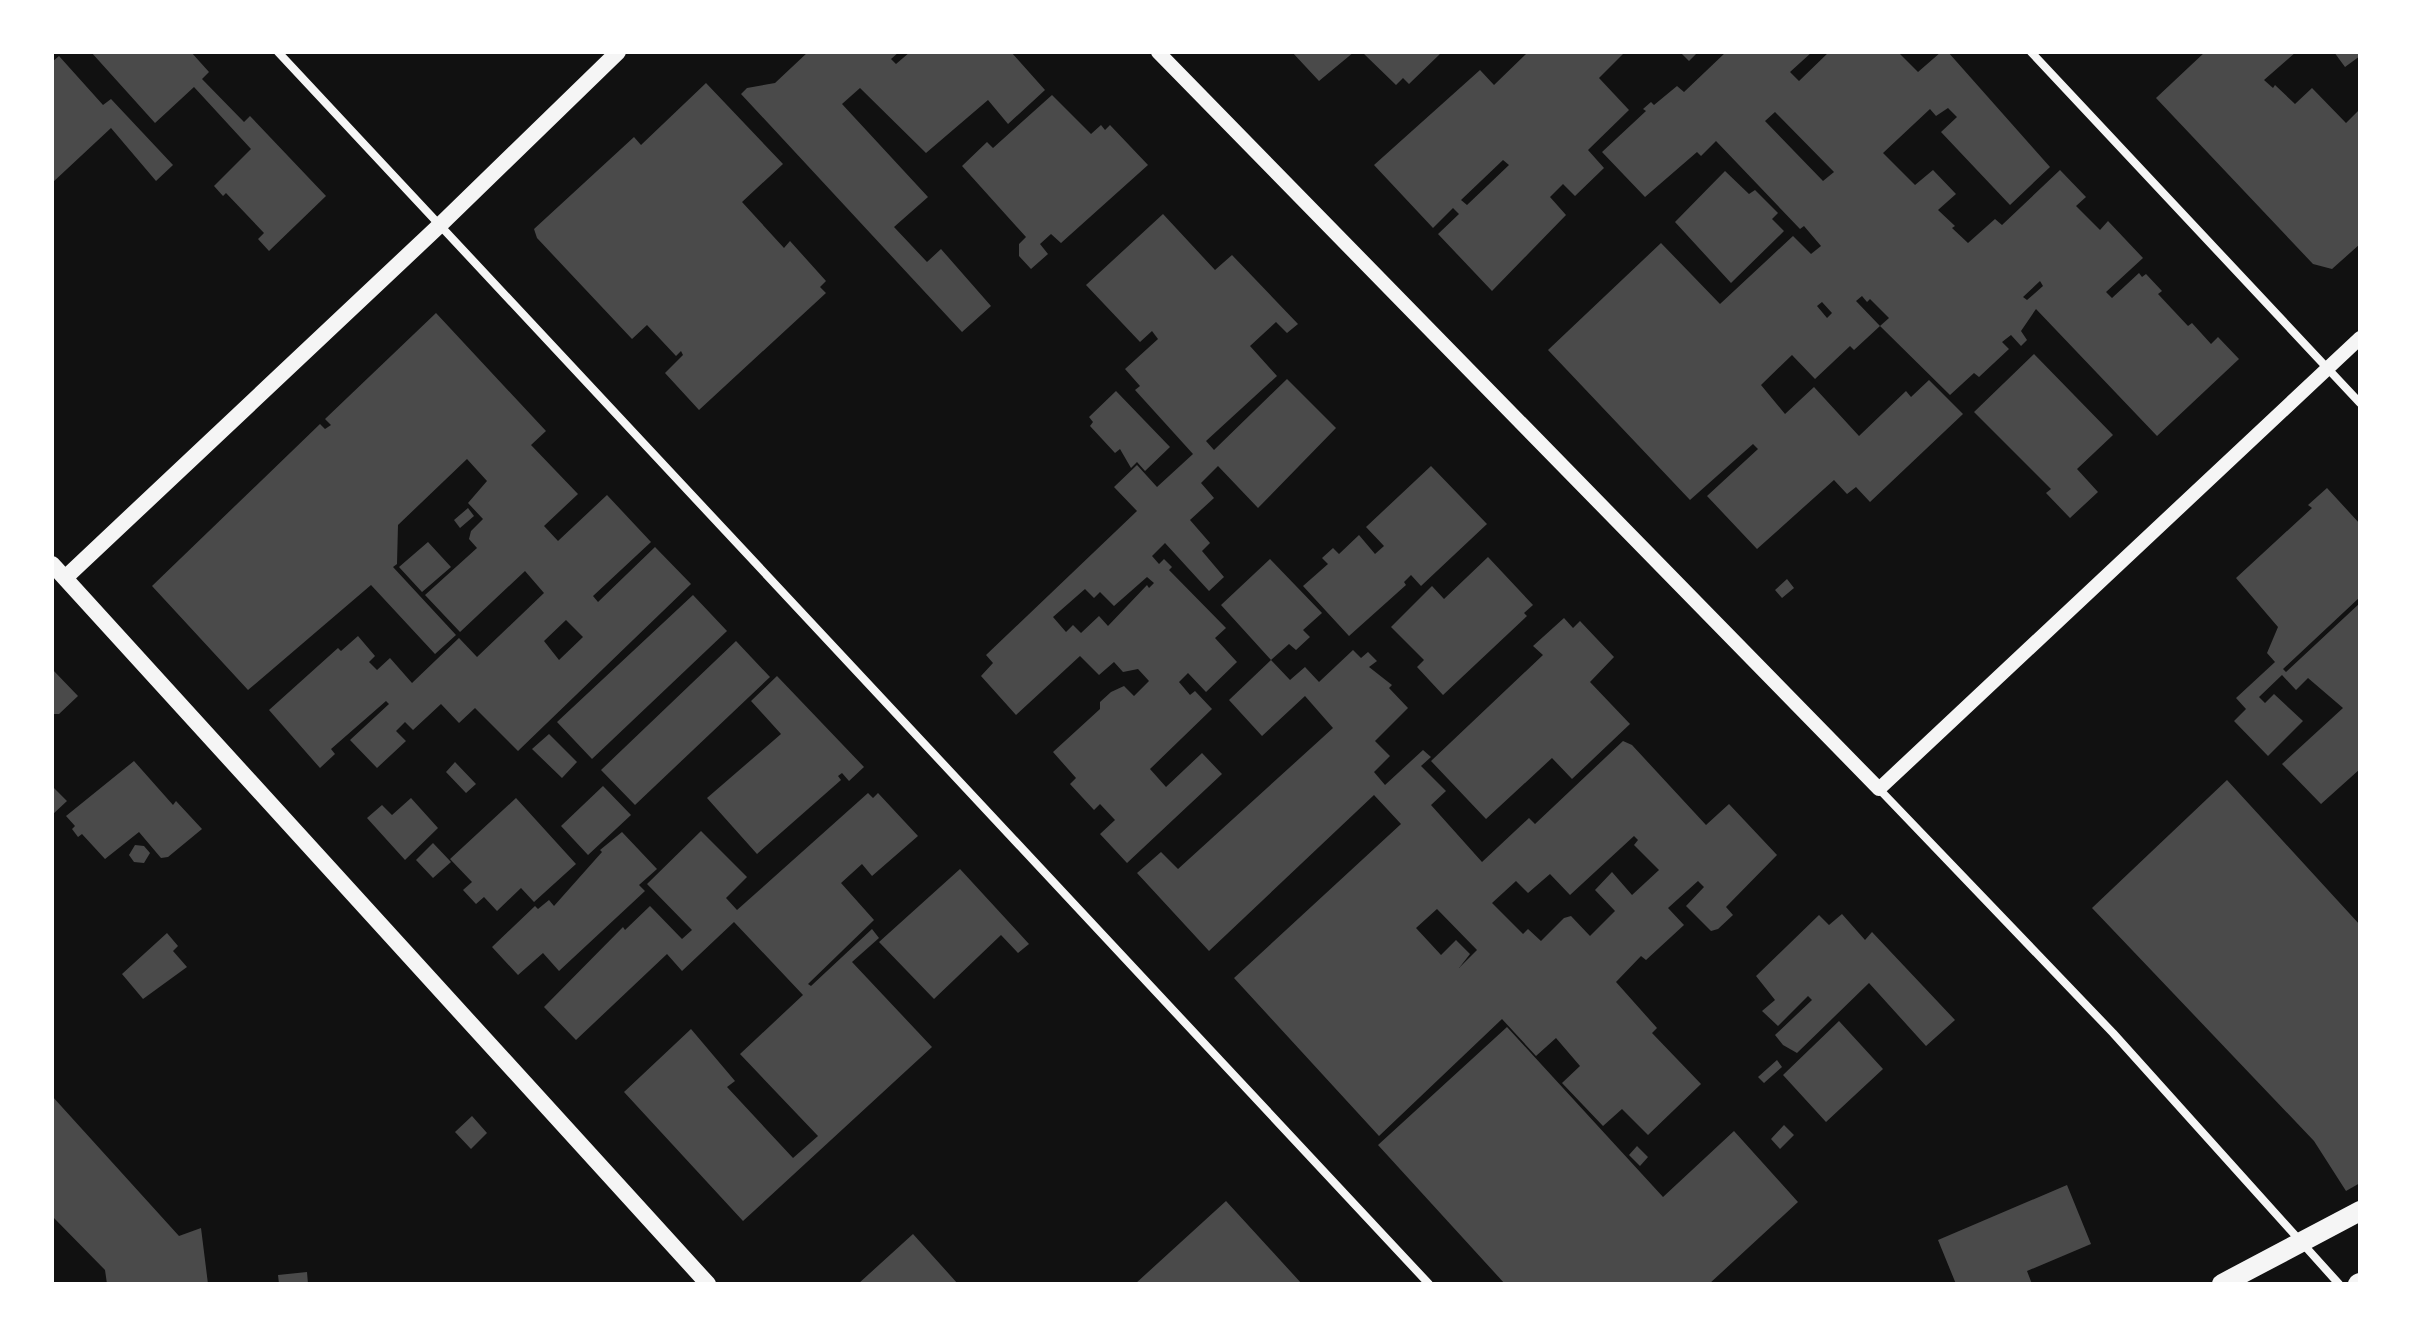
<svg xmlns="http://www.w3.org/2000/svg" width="2412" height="1336" font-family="'Open Sans',sans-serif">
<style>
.building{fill:#4a4a4a;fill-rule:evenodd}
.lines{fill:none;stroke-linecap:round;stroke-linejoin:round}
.minor{stroke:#f5f5f5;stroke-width:8}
.tertiary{stroke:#f5f5f5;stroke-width:14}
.secondary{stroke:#f5f5f5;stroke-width:16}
.primary{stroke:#f5f5f5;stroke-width:20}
</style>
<rect width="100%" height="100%" fill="#111"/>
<!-- building -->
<path class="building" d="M 91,52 L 191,52 L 209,72 L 202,79 L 244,122 L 250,116 L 326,196 L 269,251 L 258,239 L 264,233 L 226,193 L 223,196 L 214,186 L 251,149 L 194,87 L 155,123 Z
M 808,52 L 899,52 L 891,59 L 896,64 L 910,52 L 1011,52 L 1045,90 L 1008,124 L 988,100 L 926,153 L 860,88 L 842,104 L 928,197 L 894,227 L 927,262 L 941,249 L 991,306 L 962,332 L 741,94 L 747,88 L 775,83 Z
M 1292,52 L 1354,52 L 1319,81 Z
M 1362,52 L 1442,52 L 1409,84 L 1403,78 L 1396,85 Z
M 1528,52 L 1625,52 L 1599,78 L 1629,110 L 1588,150 L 1604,168 L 1575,196 L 1563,184 L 1550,197 L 1566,215 L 1492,291 L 1438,234 L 1459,214 L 1453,208 L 1433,228 L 1374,165 L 1480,70 L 1494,85 ZM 1503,160 L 1509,165 L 1467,205 L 1461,200 Z
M 1680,52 L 1698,52 L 1689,61 Z
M 1726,52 L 1812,52 L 1790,72 L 1799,81 L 1829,52 L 1898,52 L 1918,72 L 1941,52 L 1948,52 L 2050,167 L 2010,205 L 1941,132 L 1957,117 L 1948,108 L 1936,116 L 1930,109 L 1883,153 L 1915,185 L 1933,170 L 1956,194 L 1938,210 L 1955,226 L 1952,228 L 1968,243 L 1995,219 L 2002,225 L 2060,170 L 2086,197 L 2076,206 L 2100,230 L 2108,221 L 2143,258 L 2106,292 L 2112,298 L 2139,273 L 2142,277 L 2146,274 L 2162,291 L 2158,294 L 2188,326 L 2192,323 L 2211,344 L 2218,337 L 2239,359 L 2157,436 L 2036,309 L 2021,331 L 2027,340 L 2021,346 L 2011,335 L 2002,342 L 2009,349 L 1979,377 L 1974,373 L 1950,395 L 1880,326 L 1889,318 L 1870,299 L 1867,302 L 1862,296 L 1856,301 L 1880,326 L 1854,350 L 1850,346 L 1815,379 L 1792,355 L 1761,385 L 1785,414 L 1814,387 L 1859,436 L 1906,391 L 1911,397 L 1929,380 L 1963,414 L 1870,502 L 1856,487 L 1847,494 L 1834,480 L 1757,549 L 1707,496 L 1758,449 L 1753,444 L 1690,500 L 1548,350 L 1661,243 L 1720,304 L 1793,236 L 1811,254 L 1821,246 L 1804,226 L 1800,229 L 1716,141 L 1701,156 L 1697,152 L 1645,197 L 1602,152 L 1646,111 L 1643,109 L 1651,102 L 1654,105 L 1677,86 L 1684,92 ZM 1775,112 L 1834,172 L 1823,181 L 1765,121 ZM 2040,281 L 2043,286 L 2027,300 L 2023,297 ZM 1822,302 L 1832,313 L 1827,318 L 1817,306 Z
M 2205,52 L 2296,52 L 2264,80 L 2273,88 L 2275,85 L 2295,104 L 2312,88 L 2346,123 L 2360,109 L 2360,244 L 2332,269 L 2313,264 L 2156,98 Z
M 2334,52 L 2360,52 L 2360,56 L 2345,67 Z
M 59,56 L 103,105 L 111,99 L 173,165 L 156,181 L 111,128 L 52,183 L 52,62 Z
M 706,83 L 783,164 L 742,202 L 784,248 L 790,241 L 826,281 L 820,287 L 826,293 L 699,410 L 665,373 L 683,355 L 681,351 L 676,356 L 647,325 L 632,339 L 537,238 L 534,229 L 634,137 L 641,145 Z
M 1052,95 L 1091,134 L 1101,125 L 1105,130 L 1110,125 L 1148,165 L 1061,243 L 1051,234 L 1040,244 L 1048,254 L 1031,269 L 1019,256 L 1019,244 L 1026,237 L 962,166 L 987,142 L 993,148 Z
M 1725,171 L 1749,194 L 1755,190 L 1778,213 L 1772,219 L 1784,231 L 1731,283 L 1675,222 Z
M 1163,214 L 1215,270 L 1232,255 L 1298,324 L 1287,333 L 1276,322 L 1250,346 L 1277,376 L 1206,441 L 1214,450 L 1287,379 L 1336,428 L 1258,508 L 1218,466 L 1201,483 L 1214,498 L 1190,520 L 1210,543 L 1202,551 L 1224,577 L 1209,591 L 1165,543 L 1152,556 L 1159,564 L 1164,559 L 1172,567 L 1169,570 L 1226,628 L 1215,638 L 1237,662 L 1206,692 L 1188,673 L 1179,682 L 1190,695 L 1195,691 L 1212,709 L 1150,769 L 1166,787 L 1202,753 L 1222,774 L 1127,863 L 1100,834 L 1115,820 L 1100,804 L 1094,810 L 1070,784 L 1076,778 L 1053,752 L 1100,709 L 1100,702 L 1111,692 L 1124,686 L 1134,696 L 1149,681 L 1138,669 L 1123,672 L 1114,662 L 1099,675 L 1080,656 L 1016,715 L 981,676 L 993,663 L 986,655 L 1137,511 L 1114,487 L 1137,465 L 1157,487 L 1193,454 L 1135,390 L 1140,386 L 1125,369 L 1158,339 L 1152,331 L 1140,342 L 1086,285 ZM 1147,577 L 1154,583 L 1149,588 L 1147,585 L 1108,626 L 1099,616 L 1081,633 L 1073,625 L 1066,632 L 1053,617 L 1085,589 L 1094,598 L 1100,592 L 1114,606 Z
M 436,313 L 546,431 L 531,445 L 578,494 L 544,526 L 558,541 L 607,495 L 651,542 L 593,596 L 598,602 L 655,547 L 691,584 L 518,751 L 475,708 L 459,723 L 441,704 L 413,730 L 405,722 L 396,731 L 406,741 L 377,768 L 350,740 L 389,704 L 386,701 L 331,749 L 335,754 L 320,768 L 269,710 L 338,648 L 341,651 L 358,636 L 375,656 L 369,662 L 377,670 L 390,658 L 412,683 L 459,638 L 477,657 L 544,593 L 525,571 L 460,632 L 425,595 L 477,548 L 469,539 L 471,531 L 483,519 L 468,503 L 487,481 L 467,459 L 398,525 L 397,564 L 393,567 L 456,635 L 435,654 L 371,585 L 248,690 L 152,586 L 320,424 L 325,429 L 331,425 L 325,419 ZM 566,620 L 583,637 L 559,660 L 544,641 Z
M 2034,354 L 2113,435 L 2077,469 L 2098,492 L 2070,518 L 2046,493 L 2051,489 L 1974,412 Z
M 1116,391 L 1170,447 L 1145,471 L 1137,462 L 1131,468 L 1120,449 L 1115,453 L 1090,426 L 1093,422 L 1089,417 Z
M 1431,466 L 1487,524 L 1421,586 L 1411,575 L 1404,582 L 1406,585 L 1349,636 L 1303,586 L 1328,564 L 1322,558 L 1333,548 L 1339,554 L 1359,535 L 1375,554 L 1384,546 L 1366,527 Z
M 2327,488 L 2360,524 L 2360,597 L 2283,669 L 2286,672 L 2360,603 L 2360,769 L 2321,804 L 2282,764 L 2343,708 L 2308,678 L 2296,690 L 2282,675 L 2259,697 L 2265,703 L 2274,694 L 2303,721 L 2268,756 L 2234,721 L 2246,709 L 2236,698 L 2275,662 L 2267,653 L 2278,627 L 2236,578 L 2312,508 L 2308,505 Z
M 468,508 L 474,516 L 460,528 L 454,520 Z
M 428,542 L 451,567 L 422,592 L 399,567 Z
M 1488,557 L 1533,605 L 1524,613 L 1527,616 L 1443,695 L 1417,667 L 1424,660 L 1391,627 L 1432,586 L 1444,599 Z
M 1270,559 L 1322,613 L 1303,630 L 1310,637 L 1296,650 L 1289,644 L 1271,660 L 1221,605 Z
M 1787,579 L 1794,588 L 1782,598 L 1775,590 Z
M 693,595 L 727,631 L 592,759 L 557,722 Z
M 1564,618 L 1573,628 L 1580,621 L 1614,657 L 1590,682 L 1630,724 L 1572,779 L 1552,758 L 1486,819 L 1431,761 L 1543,655 L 1533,646 Z
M 736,641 L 770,677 L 635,805 L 601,770 Z
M 1353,650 L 1361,658 L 1368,652 L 1377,661 L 1369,667 L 1392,685 L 1389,688 L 1408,708 L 1375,741 L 1390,756 L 1374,772 L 1385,785 L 1423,750 L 1431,757 L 1421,766 L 1446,791 L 1431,805 L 1482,862 L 1529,818 L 1535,824 L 1623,741 L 1632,745 L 1706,825 L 1729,804 L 1777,855 L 1726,907 L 1733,915 L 1718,929 L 1711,931 L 1686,906 L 1704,887 L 1698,881 L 1668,908 L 1684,925 L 1646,960 L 1641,956 L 1616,982 L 1657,1028 L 1652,1033 L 1701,1084 L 1648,1135 L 1622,1109 L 1603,1126 L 1562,1083 L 1580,1066 L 1556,1038 L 1536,1056 L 1502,1019 L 1379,1136 L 1234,978 L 1401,824 L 1374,795 L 1209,951 L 1137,873 L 1161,852 L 1178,869 L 1333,728 L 1305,696 L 1262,736 L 1229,700 L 1271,660 L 1290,680 L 1305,667 L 1319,682 ZM 1634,836 L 1638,840 L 1634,845 L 1659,870 L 1632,895 L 1612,872 L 1595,890 L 1615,911 L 1590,936 L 1571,916 L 1564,918 L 1541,941 L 1528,929 L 1523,934 L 1492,903 L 1516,881 L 1528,893 L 1550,874 L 1570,895 ZM 1437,909 L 1477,950 L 1459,968 L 1470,954 L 1456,940 L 1441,955 L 1416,928 Z
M 52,669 L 78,696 L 59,714 L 52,714 Z
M 777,676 L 864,767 L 849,781 L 842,773 L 838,776 L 841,780 L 757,854 L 707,798 L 781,734 L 751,701 Z
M 549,734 L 577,762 L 562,778 L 532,749 Z
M 134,761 L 173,805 L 176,801 L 202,829 L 168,857 L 161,858 L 139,832 L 105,859 L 82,834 L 78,837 L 72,829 L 75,826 L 66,816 Z
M 455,762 L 476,784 L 466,793 L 446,772 Z
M 2227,780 L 2360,925 L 2360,1183 L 2346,1191 L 2314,1141 L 2092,908 Z
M 52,786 L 67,801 L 52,815 Z
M 603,786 L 631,815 L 588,855 L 561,826 Z
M 868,793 L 873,798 L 878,793 L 918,836 L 872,876 L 862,864 L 841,883 L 874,920 L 808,984 L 811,986 L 872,929 L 879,938 L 852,962 L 932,1047 L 743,1221 L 624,1092 L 691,1029 L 735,1081 L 727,1087 L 793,1158 L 818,1136 L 740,1054 L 803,995 L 734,922 L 682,971 L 667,954 L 576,1040 L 544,1007 L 623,927 L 625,930 L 650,906 L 682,939 L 692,930 L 647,884 L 701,831 L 747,877 L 726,898 L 737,910 Z
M 411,798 L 438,828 L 405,860 L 367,818 L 382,805 L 392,815 Z
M 516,798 L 576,864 L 534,902 L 521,888 L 497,911 L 484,897 L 476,904 L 463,890 L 472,882 L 450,859 Z
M 622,832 L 657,869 L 639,885 L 645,891 L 559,971 L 543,953 L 518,975 L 492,947 L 535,906 L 538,909 L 549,900 L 554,906 L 602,852 L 600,850 Z
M 433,843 L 451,862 L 433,878 L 416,860 Z
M 135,845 L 144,846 L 150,853 L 144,863 L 134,862 L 129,855 Z
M 960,869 L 1029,944 L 1018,953 L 1001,935 L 934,999 L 879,942 Z
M 1842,914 L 1865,940 L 1872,932 L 1955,1020 L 1926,1046 L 1869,983 L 1797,1053 L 1783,1045 L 1775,1035 L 1812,1000 L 1808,996 L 1778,1026 L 1762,1011 L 1775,1000 L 1756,976 L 1819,915 L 1829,925 Z
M 167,933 L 178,946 L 173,951 L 187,967 L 143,999 L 122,974 Z
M 1839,1021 L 1883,1069 L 1826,1122 L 1783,1075 Z
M 1507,1027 L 1663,1197 L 1734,1131 L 1798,1202 L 1709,1284 L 1505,1284 L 1378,1145 Z
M 1777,1060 L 1782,1067 L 1764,1083 L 1758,1077 Z
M 52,1096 L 179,1236 L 201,1228 L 208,1284 L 107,1284 L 105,1270 L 52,1216 Z
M 472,1116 L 487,1133 L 471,1149 L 455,1132 Z
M 1784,1125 L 1794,1135 L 1780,1149 L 1771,1139 Z
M 1637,1146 L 1648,1157 L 1640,1166 L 1629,1155 Z
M 2067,1185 L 2091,1244 L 2027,1271 L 2032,1284 L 1956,1284 L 1938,1240 Z
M 1226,1201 L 1302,1284 L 1135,1284 Z
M 913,1234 L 958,1284 L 858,1284 Z
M 307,1272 L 308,1284 L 279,1284 L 278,1275 Z"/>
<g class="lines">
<!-- minor -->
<path class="minor" d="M 278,52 L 1429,1284
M 2031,52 L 2360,403
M 1879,789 L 2113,1033 L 2339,1284"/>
<!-- tertiary -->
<path class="tertiary" d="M 1158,52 L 1879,789 L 2360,338"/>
<!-- secondary -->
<path class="secondary" d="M 52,564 L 708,1284
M 65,578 L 442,223 L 618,52"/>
<!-- primary -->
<path class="primary" d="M 2222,1284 L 2360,1211
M 2358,1284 L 2360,1283"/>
</g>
<!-- border -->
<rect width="2412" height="1336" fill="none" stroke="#ffffff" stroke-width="108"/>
</svg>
